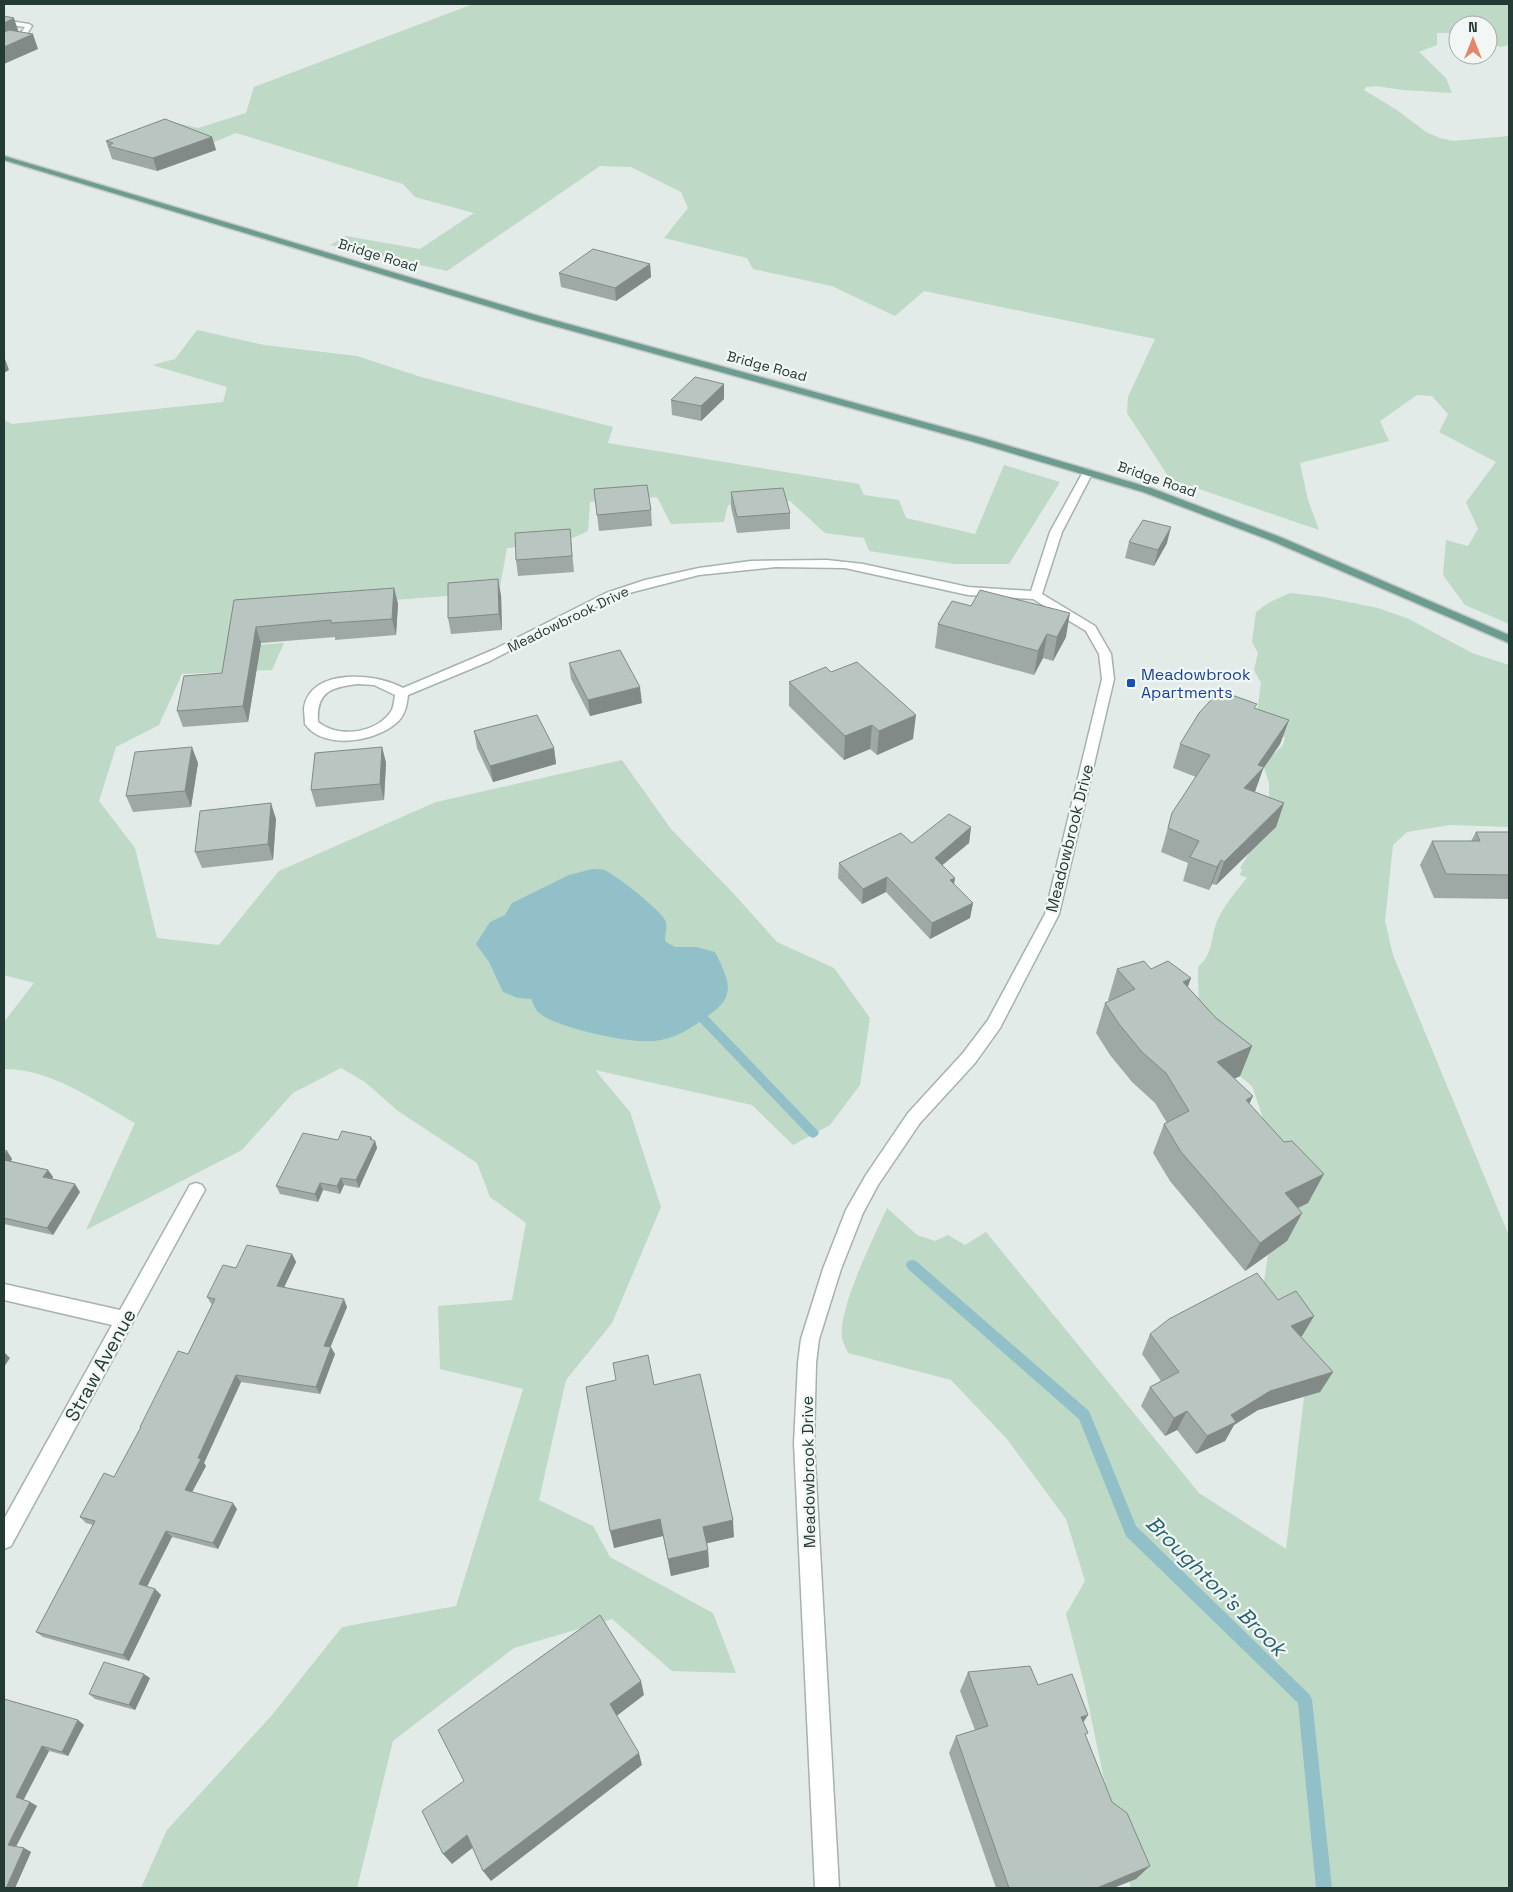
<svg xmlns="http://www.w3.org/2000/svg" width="1513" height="1892" font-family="'Space Grotesk',sans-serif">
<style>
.green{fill:#bed9c5}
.water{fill:#91c0c9}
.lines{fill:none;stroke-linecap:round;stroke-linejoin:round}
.stream{fill:#91c0c9;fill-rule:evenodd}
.service-casing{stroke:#a5b2ae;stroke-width:3}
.minor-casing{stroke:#a5b2ae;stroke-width:3}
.primary-casing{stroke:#c2c8c6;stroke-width:3}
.service{fill:#fff;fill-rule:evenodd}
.minor{fill:#fff;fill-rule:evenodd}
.primary{fill:#6c9b8f;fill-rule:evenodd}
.wall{fill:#9ea9a5}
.shaded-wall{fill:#818a86}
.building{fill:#b8c5c0;stroke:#818a86}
.transit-dot{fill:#1a4fb4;stroke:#f2f7f5;stroke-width:2}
.labels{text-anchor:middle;stroke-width:4.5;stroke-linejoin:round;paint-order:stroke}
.far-street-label{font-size:14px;fill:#243a34;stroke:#f2f7f5}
.transit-label{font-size:16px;fill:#164399;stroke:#f2f7f5;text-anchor:start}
.street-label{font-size:16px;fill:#243a34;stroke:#f2f7f5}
.near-street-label{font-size:19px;fill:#243a34;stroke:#f2f7f5}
.near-water-label{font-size:21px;font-style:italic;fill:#25626e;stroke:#f2f7f5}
</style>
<rect width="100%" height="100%" fill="#e2ebe7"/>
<!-- green -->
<path class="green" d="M 473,4 L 1509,4 L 1509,45 L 1500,47 L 1488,40 L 1488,25 L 1458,25 L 1458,33 L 1437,33 L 1437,45 L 1419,52 L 1446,78 L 1452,93 L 1403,90 L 1376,86 L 1366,87 L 1364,90 L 1397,110 L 1426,132 L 1440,138 L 1453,141 L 1509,136 L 1509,624 L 1465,605 L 1443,575 L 1446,540 L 1468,546 L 1478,529 L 1466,502 L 1496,462 L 1439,432 L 1448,414 L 1432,396 L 1417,395 L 1380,421 L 1389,441 L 1300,463 L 1308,500 L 1319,530 L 1170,479 L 1127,413 L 1128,397 L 1155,339 L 924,291 L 895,316 L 832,286 L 753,269 L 747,258 L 664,238 L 688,208 L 681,192 L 631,167 L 600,166 L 447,271 L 330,245 L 346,236 L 420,249 L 474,213 L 415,197 L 403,184 L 236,133 L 205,146 L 169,121 L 198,128 L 246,113 L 254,87 Z
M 197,330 L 264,345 L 357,356 L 421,377 L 613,427 L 608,443 L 859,484 L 864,495 L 899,500 L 906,518 L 975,534 L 1004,465 L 1060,482 L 1009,564 L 954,564 L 869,551 L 864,538 L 825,533 L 790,501 L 728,505 L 724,522 L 671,524 L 657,497 L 590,502 L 588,531 L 564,542 L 507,548 L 499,592 L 236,612 L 232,647 L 284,643 L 272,670 L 182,674 L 159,725 L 116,747 L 99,801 L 135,848 L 157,938 L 219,945 L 279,871 L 436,802 L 622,760 L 671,829 L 733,893 L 777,942 L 834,968 L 870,1018 L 860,1085 L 830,1125 L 793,1145 L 752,1105 L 595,1070 L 630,1112 L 661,1207 L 612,1323 L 566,1380 L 539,1500 L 593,1526 L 610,1557 L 713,1613 L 736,1673 L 672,1671 L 612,1619 L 514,1648 L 393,1741 L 357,1888 L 141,1888 L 167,1830 L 272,1715 L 342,1627 L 456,1606 L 523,1389 L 440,1369 L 438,1306 L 512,1300 L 526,1223 L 490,1197 L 477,1163 L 398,1111 L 365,1082 L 341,1068 L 293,1093 L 242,1150 L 86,1230 L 135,1123 C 95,1101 52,1069 4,1069 L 4,1022 L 34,983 L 4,975 L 4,420 L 12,424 L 223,402 L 227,387 L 152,365 L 175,359 Z
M 1290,593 L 1324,597 L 1378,608 L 1409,619 L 1472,653 L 1509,665 L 1509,827 L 1450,825 L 1407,832 L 1393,845 L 1385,921 L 1393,955 L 1509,1236 L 1509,1888 L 1131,1888 L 1129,1882 L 1136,1879 L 1114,1828 L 1084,1683 L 1066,1614 L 1085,1581 L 1066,1519 L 1007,1439 L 951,1380 L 848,1353 C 846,1348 843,1343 842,1338 C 838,1308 874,1237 887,1208 L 917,1235 L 935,1241 L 948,1235 L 965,1245 L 986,1232 L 1199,1493 L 1286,1549 L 1304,1397 L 1318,1392 L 1310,1381 L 1264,1282 L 1268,1255 L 1287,1241 L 1270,1139 L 1252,1086 L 1199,1042 L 1198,967 C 1216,950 1209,936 1219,917 C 1226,903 1237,890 1247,878 L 1240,875 L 1242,869 L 1240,868 L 1258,839 L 1269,824 L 1269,783 L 1263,764 L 1269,756 L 1271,757 L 1283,745 L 1285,738 L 1256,720 L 1261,683 L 1254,670 L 1258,653 L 1252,642 L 1256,612 L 1268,603 Z"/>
<!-- water -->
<path class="water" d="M 592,869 C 596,869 601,869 604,870 C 615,874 660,910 665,920 C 669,928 663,935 666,942 L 675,947 L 696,947 L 715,952 C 720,962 728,977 728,988 C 727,1001 719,1008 709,1015 C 694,1027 675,1039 655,1041 C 632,1044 555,1028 538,1012 C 535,1009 533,1003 531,999 L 518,998 L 503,992 L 489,962 L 476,944 L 490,922 L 505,915 L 512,903 L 569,875 Z"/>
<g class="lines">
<!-- stream -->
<path class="stream" d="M 695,1006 L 699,1007 L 817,1130 L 819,1133 L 817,1136 L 813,1138 L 809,1136 L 691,1013 L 690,1010 L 691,1007 Z
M 912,1260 L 916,1261 L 1089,1411 L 1136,1526 L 1310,1695 L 1312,1700 L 1332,1888 L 1316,1888 L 1298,1703 L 1126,1536 L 1079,1419 L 908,1269 L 906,1265 L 908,1261 Z"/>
<defs>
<path id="service" d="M 4,20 L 29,24 L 32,26 L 25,37 L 4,48 L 4,43 L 20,34 L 25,27 L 4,24 Z
M 1088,469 L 1093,472 L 1062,532 L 1042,594 L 1095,626 L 1111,654 L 1114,679 L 1059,914 L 1000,1028 L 975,1063 L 920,1123 L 878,1185 L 863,1213 L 841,1269 L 819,1339 L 816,1363 L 814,1443 L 839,1888 L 815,1888 L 794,1443 L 798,1363 L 801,1339 L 823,1269 L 846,1210 L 866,1175 L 908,1113 L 963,1053 L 988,1020 L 1045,914 L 1102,679 L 1099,654 L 1086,631 L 1033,599 L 968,595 L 845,568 L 776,567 L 699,575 L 629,593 L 586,611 L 490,661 L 408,695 C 407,703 406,711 401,718 C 383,741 324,752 305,724 C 305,719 304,713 304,708 C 310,667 377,673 403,688 L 495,649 L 606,593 L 645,580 L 699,568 L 751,561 L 827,560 L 863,564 L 968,587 L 1031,591 L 1050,532 L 1083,472 ZM 358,684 L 374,685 L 395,695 C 394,701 394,708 390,713 C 374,734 338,738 318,722 C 316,692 331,687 358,684 Z"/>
<path id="minor" d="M 196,1183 L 202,1185 L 205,1190 L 202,1195 L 11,1546 L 4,1549 L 4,1519 L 112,1325 L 4,1300 L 4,1284 L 120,1310 L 190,1185 Z"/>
<path id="primary" d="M 4,156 L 539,316 L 982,438 L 1151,488 L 1280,537 L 1509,635 L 1509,643 L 1272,541 L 1143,492 L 974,442 L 533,320 L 4,160 Z"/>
</defs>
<!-- service casing -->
<use href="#service" class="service-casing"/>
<!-- minor casing -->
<use href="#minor" class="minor-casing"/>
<!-- primary casing -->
<use href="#primary" class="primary-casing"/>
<!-- service -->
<use href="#service" class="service"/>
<!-- minor -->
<use href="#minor" class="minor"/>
<!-- primary -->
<use href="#primary" class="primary"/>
</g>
<!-- wall -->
<path class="wall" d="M 212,137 L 216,150 L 157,171 L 112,159 L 106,141 Z
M 650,264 L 651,277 L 616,301 L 561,287 L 559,273 Z
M 724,399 L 701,421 L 672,415 L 671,400 Z
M 594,489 L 651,510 L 652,526 L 599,531 Z
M 731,492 L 790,513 L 790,529 L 737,533 L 731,507 Z
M 570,529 L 574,572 L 518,576 L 516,560 Z
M 1129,542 L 1167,543 L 1154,566 L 1125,558 Z
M 394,588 L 398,604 L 396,635 L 335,640 L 335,637 L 261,643 L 248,722 L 183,727 L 177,711 L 222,673 L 234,600 Z
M 501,595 L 502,630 L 451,634 L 448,618 Z
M 952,601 L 1066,637 L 1053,661 L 1043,658 L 1034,675 L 935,648 L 938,624 Z
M 569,663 L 642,703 L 590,716 L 571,679 Z
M 831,672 L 913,739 L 877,755 L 870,749 L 844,760 L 789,706 L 789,682 Z
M 1255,709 L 1289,720 L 1280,744 L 1263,769 L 1255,792 L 1284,803 L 1276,827 L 1216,885 L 1212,884 L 1209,890 L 1183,881 L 1188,863 L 1161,852 L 1172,813 L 1196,777 L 1173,768 L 1180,744 Z
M 474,731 L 554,748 L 556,764 L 493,782 L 477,748 Z
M 382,747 L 386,763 L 384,800 L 316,807 L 311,790 Z
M 198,763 L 191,807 L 133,812 L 126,796 Z
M 276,819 L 273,860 L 202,868 L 195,852 Z
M 971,827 L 969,843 L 942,865 L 954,885 L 973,903 L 970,918 L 930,939 L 886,892 L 862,904 L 838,878 L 839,863 Z
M 1476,832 L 1509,832 L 1509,899 L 1434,898 L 1420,865 L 1432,841 L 1471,841 Z
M 1117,969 L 1151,969 L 1188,987 L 1216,1018 L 1252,1046 L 1240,1076 L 1234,1079 L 1308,1203 L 1298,1208 L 1302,1213 L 1287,1241 L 1245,1271 L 1170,1181 L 1153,1153 L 1164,1124 L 1167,1123 L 1155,1103 L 1132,1082 L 1110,1055 L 1096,1033 L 1105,1003 L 1109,1001 L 1108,1000 Z
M 371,1137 L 372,1140 L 375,1141 L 377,1148 L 359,1188 L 344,1185 L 340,1194 L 323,1190 L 318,1202 L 280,1194 L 276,1186 L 338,1140 Z
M 4,1150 L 7,1151 L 12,1159 L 11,1161 L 48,1170 L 53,1177 L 52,1179 L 80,1192 L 53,1235 L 4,1224 Z
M 292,1254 L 296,1262 L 284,1287 L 347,1307 L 330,1347 L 335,1354 L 320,1394 L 241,1382 L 204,1463 L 206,1466 L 192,1492 L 237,1509 L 218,1549 L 172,1537 L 147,1587 L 155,1589 L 161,1595 L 129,1661 L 43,1637 L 36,1632 L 93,1525 L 86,1523 L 80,1517 L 114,1477 L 141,1428 L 140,1427 L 188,1354 L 212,1305 L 207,1297 L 236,1268 Z
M 1278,1300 L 1314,1316 L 1302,1336 L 1300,1337 L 1333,1372 L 1320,1392 L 1258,1410 L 1234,1425 L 1225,1441 L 1196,1454 L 1177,1430 L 1165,1436 L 1141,1406 L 1150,1387 L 1161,1381 L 1142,1354 L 1150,1334 Z
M 654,1385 L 734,1537 L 706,1543 L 708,1550 L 709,1567 L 671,1576 L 663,1536 L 614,1548 Z
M 968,1672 L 1038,1685 L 1088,1715 L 1083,1722 L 1085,1736 L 1136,1879 L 1113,1888 L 996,1888 L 949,1753 L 956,1736 L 975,1730 L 960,1691 Z
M 150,1678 L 135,1710 L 95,1699 L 89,1694 Z
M 4,1699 L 78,1720 L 84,1725 L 68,1756 L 49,1751 L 23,1800 L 30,1802 L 37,1806 L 16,1847 L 24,1848 L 31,1852 L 15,1888 Z"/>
<!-- shaded-wall -->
<path class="shaded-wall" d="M 14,18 L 19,33 L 4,40 L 4,23 Z
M 33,34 L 38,49 L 4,64 L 4,47 Z
M 212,137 L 216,150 L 157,171 L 153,158 Z
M 650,264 L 651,277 L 616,301 L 615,288 Z
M 4,356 L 9,370 L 4,373 Z
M 724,384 L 724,399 L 701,421 L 701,406 Z
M 1171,527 L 1167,543 L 1154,566 L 1158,550 Z
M 498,579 L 501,595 L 502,630 L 499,614 Z
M 394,588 L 398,604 L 396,635 L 392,619 Z
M 1070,613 L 1066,637 L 1053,661 L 1057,637 Z
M 256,627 L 261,643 L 248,722 L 243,706 Z
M 1047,634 L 1043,658 L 1034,675 L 1038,651 Z
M 640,687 L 642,703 L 590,716 L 588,700 Z
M 916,715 L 913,739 L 877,755 L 879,731 Z
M 1289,720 L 1280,744 L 1263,769 L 1255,791 L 1236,812 L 1244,788 L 1258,765 Z
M 872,725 L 870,749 L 844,760 L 845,736 Z
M 192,747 L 198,763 L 191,807 L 185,791 Z
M 382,747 L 386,763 L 384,800 L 380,784 Z
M 554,748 L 556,764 L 493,782 L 490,766 Z
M 271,803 L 276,819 L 273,860 L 268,844 Z
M 1284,803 L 1276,827 L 1216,885 L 1224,862 Z
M 971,827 L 969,843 L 933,873 L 935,858 Z
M 1221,860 L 1212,884 L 1209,890 L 1217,867 Z
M 887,877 L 886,892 L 862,904 L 863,889 Z
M 955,878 L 953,893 L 950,880 Z
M 973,903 L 970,918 L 930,939 L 932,923 Z
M 1191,978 L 1180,1009 L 1183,982 Z
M 1252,1046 L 1240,1076 L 1205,1092 L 1217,1062 Z
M 1253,1096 L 1239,1126 L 1246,1100 Z
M 371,1137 L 374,1143 L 375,1141 L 377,1148 L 359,1188 L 356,1180 Z
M 7,1151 L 12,1159 L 7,1166 L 4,1162 L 4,1156 Z
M 48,1170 L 53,1177 L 48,1185 L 43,1177 Z
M 1324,1174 L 1308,1203 L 1270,1221 L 1285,1193 Z
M 341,1178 L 344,1185 L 340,1194 L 337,1186 Z
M 320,1183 L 323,1190 L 318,1202 L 315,1194 Z
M 75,1184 L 80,1192 L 53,1235 L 47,1228 Z
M 1302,1213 L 1287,1241 L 1245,1271 L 1260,1243 Z
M 292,1254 L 296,1262 L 281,1294 L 277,1286 Z
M 344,1299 L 347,1307 L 328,1353 L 324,1346 Z
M 1314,1316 L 1302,1336 L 1279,1346 L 1291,1326 Z
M 331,1347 L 335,1354 L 320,1394 L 316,1387 Z
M 4,1352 L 10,1358 L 4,1367 Z
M 1333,1372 L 1320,1392 L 1258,1410 L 1234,1425 L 1225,1441 L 1196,1454 L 1207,1436 L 1231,1415 L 1270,1391 Z
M 236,1375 L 241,1382 L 204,1463 L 206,1466 L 190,1496 L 185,1490 L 198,1458 Z
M 1187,1411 L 1177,1430 L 1165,1436 L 1174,1418 Z
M 233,1503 L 237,1509 L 218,1549 L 213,1543 Z
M 660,1519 L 663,1536 L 614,1548 L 610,1531 Z
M 733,1520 L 734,1537 L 704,1544 L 703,1527 Z
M 166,1531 L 172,1537 L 145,1590 L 139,1584 Z
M 708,1550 L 709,1567 L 671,1576 L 668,1559 Z
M 155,1589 L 161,1595 L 129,1661 L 123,1655 Z
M 144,1674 L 150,1678 L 135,1710 L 129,1705 Z
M 641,1681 L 644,1695 L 614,1718 L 610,1704 Z
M 1088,1715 L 1077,1732 L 1081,1717 Z
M 78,1720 L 84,1725 L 68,1756 L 62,1752 Z
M 42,1746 L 49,1751 L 23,1801 L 16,1797 Z
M 639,1753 L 642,1765 L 491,1881 L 483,1871 Z
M 30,1802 L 37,1806 L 15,1848 L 8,1845 Z
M 467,1835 L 475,1846 L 452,1864 L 443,1854 Z
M 24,1848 L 31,1852 L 15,1888 L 6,1888 Z
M 1150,1866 L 1136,1879 L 1113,1888 L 1096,1888 Z"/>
<!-- building -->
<path class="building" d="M 4,16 L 14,18 L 4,23 Z
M 9,30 L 33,34 L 4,47 L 4,32 Z
M 165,119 L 212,137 L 153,158 L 108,146 L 113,143 L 106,141 Z
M 593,249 L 650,264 L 615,288 L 559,273 Z
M 695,377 L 724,384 L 701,406 L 671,400 Z
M 647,485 L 651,510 L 597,515 L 594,489 Z
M 783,488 L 790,513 L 737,517 L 731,492 Z
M 1143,520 L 1171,527 L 1158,550 L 1129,542 Z
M 570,529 L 572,556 L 516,560 L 515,533 Z
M 498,579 L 499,614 L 448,618 L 448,583 Z
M 394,588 L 392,619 L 331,623 L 331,620 L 256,627 L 243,706 L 177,711 L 184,676 L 222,673 L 234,600 Z
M 980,590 L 1070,613 L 1057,637 L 1047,634 L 1038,651 L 938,624 L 952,601 L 971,606 Z
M 620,650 L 640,687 L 588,700 L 569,663 Z
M 857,662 L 916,715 L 879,731 L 872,725 L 845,736 L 789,682 L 826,667 L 831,672 Z
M 1215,689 L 1257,704 L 1254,708 L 1289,720 L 1258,765 L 1264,767 L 1244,788 L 1284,803 L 1224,862 L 1221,860 L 1217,867 L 1190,857 L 1199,841 L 1168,828 L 1172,813 L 1210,755 L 1180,744 L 1199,713 L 1210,701 Z
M 537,715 L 554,748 L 490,766 L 474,731 Z
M 192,747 L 185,791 L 126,796 L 135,752 Z
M 382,747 L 380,784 L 311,790 L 315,753 Z
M 271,803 L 268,844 L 195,852 L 200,811 Z
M 949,814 L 971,827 L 935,858 L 955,878 L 950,880 L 973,903 L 932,923 L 887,877 L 863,889 L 839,863 L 901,833 L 912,843 Z
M 1476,832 L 1509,832 L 1509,875 L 1446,874 L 1432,841 L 1480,841 Z
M 1144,961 L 1151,969 L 1168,961 L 1191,978 L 1183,982 L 1216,1018 L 1252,1046 L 1217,1062 L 1253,1096 L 1246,1100 L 1284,1142 L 1292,1141 L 1324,1174 L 1285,1193 L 1302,1213 L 1260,1243 L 1181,1152 L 1164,1124 L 1189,1111 L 1166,1073 L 1142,1052 L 1119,1024 L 1105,1003 L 1135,989 L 1117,969 Z
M 342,1131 L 371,1137 L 370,1139 L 375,1141 L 356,1180 L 341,1178 L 337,1186 L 320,1183 L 315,1194 L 276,1186 L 303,1133 L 338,1140 Z
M 4,1150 L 7,1151 L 4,1156 Z
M 4,1160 L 48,1170 L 43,1177 L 75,1184 L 47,1228 L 4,1218 Z
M 247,1245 L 292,1254 L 277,1286 L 344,1299 L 324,1346 L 331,1347 L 316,1387 L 236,1375 L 198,1458 L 201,1459 L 185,1490 L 233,1503 L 213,1543 L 166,1531 L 139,1584 L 155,1589 L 123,1655 L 36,1632 L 95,1521 L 80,1517 L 104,1473 L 114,1477 L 141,1427 L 140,1427 L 178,1351 L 188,1354 L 215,1299 L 207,1297 L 223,1265 L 236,1268 Z
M 1257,1273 L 1278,1300 L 1296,1291 L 1314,1316 L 1291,1326 L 1333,1372 L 1270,1391 L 1231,1415 L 1236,1422 L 1207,1436 L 1187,1411 L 1174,1418 L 1150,1387 L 1179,1372 L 1150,1334 L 1169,1319 Z
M 648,1355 L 654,1385 L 700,1374 L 733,1520 L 703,1527 L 708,1550 L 668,1559 L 660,1519 L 610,1531 L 586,1387 L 616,1380 L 613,1363 Z
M 600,1615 L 641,1681 L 610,1704 L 639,1753 L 483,1871 L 467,1835 L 443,1854 L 422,1811 L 464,1781 L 438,1730 Z
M 104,1662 L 144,1674 L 129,1705 L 89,1694 Z
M 1030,1666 L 1038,1685 L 1072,1674 L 1088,1715 L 1081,1717 L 1088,1733 L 1085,1734 L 1112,1802 L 1127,1813 L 1150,1866 L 1097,1888 L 1009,1888 L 956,1736 L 988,1726 L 968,1672 Z
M 4,1699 L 78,1720 L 62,1752 L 42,1746 L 16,1797 L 30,1802 L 8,1845 L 24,1848 L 6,1888 L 4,1888 Z"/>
<!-- markers -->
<rect class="transit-dot" x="1126" y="678" width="10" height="10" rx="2.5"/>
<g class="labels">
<!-- far-street labels -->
<g class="far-street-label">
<text transform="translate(378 255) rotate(17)" y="5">Bridge Road</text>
<text transform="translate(767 366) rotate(15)" y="5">Bridge Road</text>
<text transform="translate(1157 479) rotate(19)" y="5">Bridge Road</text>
<text transform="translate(568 619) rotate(-26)" y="5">Meadowbrook Drive</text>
</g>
<!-- transit labels -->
<g class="transit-label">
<text x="1141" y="680">Meadowbrook<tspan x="1141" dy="18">Apartments</tspan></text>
</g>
<!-- street labels -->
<g class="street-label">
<text transform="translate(1069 838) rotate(-76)" y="6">Meadowbrook Drive</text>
<text transform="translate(808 1472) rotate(-91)" y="6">Meadowbrook Drive</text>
</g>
<!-- near-street labels -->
<g class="near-street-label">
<text transform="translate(100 1365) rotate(-61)" y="7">Straw Avenue</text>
</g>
<!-- near-water labels -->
<g class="near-water-label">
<text transform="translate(1216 1586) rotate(45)" y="7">Broughton's Brook</text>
</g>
</g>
<!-- border -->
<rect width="1513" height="1892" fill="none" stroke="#243a34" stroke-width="10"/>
<!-- north arrow -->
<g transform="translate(1473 40)"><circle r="24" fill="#f2f7f5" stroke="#a0aba8"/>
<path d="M0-4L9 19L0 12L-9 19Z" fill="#e28769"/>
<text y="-8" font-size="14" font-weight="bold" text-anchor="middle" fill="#243a34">N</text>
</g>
</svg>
